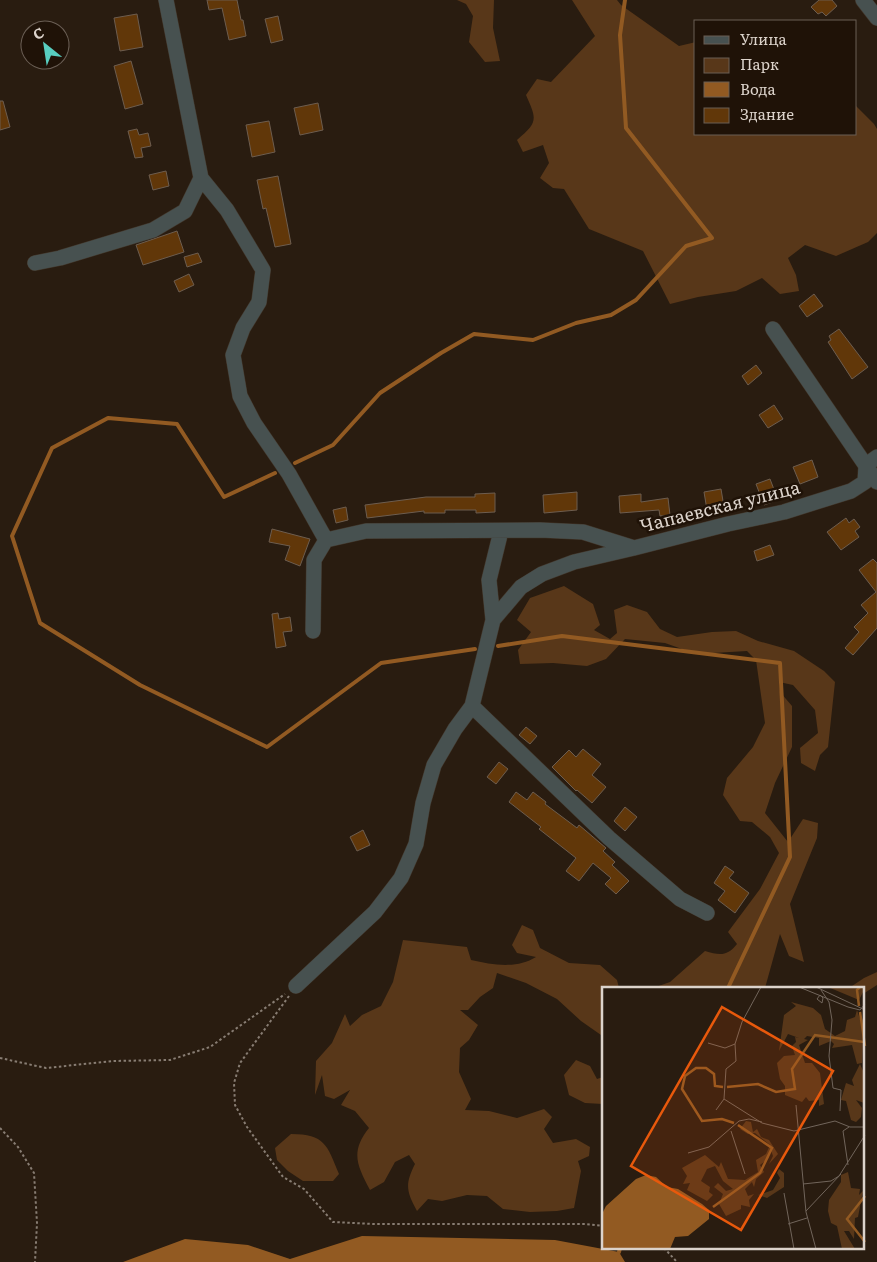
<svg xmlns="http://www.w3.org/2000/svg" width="877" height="1262" font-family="Literata,serif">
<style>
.green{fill:#583719}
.water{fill:#925a22}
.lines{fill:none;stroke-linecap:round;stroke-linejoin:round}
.stream{stroke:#925a22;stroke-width:4}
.building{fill:#613709;stroke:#6d5d4f}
.minor-casing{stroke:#42362a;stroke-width:16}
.path{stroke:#887d73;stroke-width:2;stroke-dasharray:2.5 2.5;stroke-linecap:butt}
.minor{stroke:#475150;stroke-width:15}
.labels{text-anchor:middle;stroke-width:5;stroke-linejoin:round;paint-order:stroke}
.street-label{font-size:18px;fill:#dcd3cb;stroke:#1f1207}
.inset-river{fill:none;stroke:#925a22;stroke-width:2.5}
.inset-road{fill:none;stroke:#71655b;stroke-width:1}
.view{fill:#e8590c;fill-opacity:0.15;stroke:#e8590c;stroke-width:2.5}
.inset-edge{fill:none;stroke:#dcd3cb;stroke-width:2.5}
</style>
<rect width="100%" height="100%" fill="#291c10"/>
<!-- green -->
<path class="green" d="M 457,0 L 494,0 L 493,28 L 500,61 L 485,62 L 469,42 L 473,16 L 466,4 Z
M 572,0 L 617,0 L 621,5 L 679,46 L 696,42 L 696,134 L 856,134 L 856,106 L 874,124 L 877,129 L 877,233 L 868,242 L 836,256 L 805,245 L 788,258 L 796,275 L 799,291 L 780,294 L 762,278 L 736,291 L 698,297 L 670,304 L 643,251 L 589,229 L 564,189 L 553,188 L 540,178 L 549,163 L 543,145 L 523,152 L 517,140 C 538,122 537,120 526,95 L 537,79 L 551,82 L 595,36 Z
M 564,586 L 593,604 L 600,625 L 594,630 L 610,639 L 617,633 L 614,610 L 627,605 L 647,612 L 660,629 L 677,637 L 712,632 L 736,631 L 758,641 L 794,651 L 824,671 L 835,682 L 828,747 L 820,755 L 815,771 L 801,763 L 800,748 L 818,733 L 815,710 L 793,685 L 779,682 L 780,692 L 792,706 L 792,747 L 775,783 L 765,813 L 788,842 L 803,819 L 818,823 L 817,838 L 790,904 L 804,962 L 789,956 L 780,934 L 765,988 L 653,988 L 670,982 L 705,951 C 719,955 727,957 737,944 L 728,932 L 760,889 L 779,853 L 770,837 L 752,822 L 740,821 L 723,795 L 727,778 L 753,747 L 765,723 L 756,660 L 747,651 L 696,654 L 665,643 L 625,639 L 606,659 L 587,666 L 553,663 L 520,664 L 518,650 L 531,632 L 517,620 L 530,598 Z
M 522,925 L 533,930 L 540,948 L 569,963 L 600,965 L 617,980 L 619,988 L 603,988 L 603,1035 L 601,1035 L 581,1021 L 557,999 L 526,983 L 497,973 L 493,988 L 480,997 L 468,1010 L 460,1010 L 478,1025 L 469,1040 L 460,1048 L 459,1072 L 471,1099 L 465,1110 L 489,1111 L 517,1118 L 544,1109 L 552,1117 L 544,1129 L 553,1143 L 576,1139 L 590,1147 L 589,1156 L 578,1161 L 581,1171 L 574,1208 L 557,1211 L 530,1212 L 503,1209 L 487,1196 L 467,1195 L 442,1201 L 428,1199 L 417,1211 C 406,1191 405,1184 415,1164 L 409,1155 L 395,1162 L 384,1182 L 370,1190 C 357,1165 350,1152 369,1128 L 355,1111 L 341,1105 L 350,1090 L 334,1099 L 325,1096 L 322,1075 L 315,1095 L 316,1061 L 332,1043 L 345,1014 L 350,1026 L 362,1015 L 381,1006 L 393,982 L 403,940 L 467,947 L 471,960 C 493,965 517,969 536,957 L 517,953 L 512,945 Z
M 877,972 L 877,985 L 863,994 L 863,988 L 849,988 L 864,978 Z
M 576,1060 L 590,1066 L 597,1079 L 603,1077 L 603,1104 L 585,1103 L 569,1095 L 564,1075 Z
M 291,1134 C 325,1134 327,1145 339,1174 L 333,1181 L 303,1181 L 288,1171 L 277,1160 L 275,1148 Z"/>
<!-- water -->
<path class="water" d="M 362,1236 L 555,1240 L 619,1252 L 625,1262 L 123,1262 L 185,1239 L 248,1245 L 290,1259 Z"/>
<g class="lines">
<!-- stream -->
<path class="stream" d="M 295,463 L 333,445 L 380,393 L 441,353 L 474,334 L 533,340 L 576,323 L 611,315 L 636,300 L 686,246 L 712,238 L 626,128 L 620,35 L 625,0
M 275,473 L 224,497 L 177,424 L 108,418 L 52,448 L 12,536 L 40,623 L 140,685 L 267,747 L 381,663 L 475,649
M 498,646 L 562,636 L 780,663 L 790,857 L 728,988
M 619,1252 L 620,1248"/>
</g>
<!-- building -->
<path class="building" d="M 207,0 L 237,0 L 241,20 L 243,20 L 246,36 L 229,40 L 222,8 L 209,10 Z
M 819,0 L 832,0 L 837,6 L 826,16 L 822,12 L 818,14 L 811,7 Z
M 137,14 L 143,47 L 120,51 L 114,18 Z
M 278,16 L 283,40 L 271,43 L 265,19 Z
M 131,61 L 143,104 L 125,109 L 114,66 Z
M 0,101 L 3,101 L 10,127 L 0,130 Z
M 318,103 L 323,130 L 300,135 L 294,108 Z
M 269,121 L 275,152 L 252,157 L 246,125 Z
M 137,129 L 139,135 L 148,133 L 151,146 L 141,148 L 143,157 L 135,158 L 128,131 Z
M 166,171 L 169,186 L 153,190 L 149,175 Z
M 278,176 L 291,244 L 275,247 L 266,208 L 263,209 L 257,180 Z
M 177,231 L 184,252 L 143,265 L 136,245 Z
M 198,253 L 202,262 L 187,267 L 184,257 Z
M 189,274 L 194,285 L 179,292 L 174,281 Z
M 814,294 L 823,306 L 807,317 L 799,306 Z
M 839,329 L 868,367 L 852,379 L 828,342 L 831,340 L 829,336 Z
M 756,365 L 762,373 L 748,385 L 742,376 Z
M 774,405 L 783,419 L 768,428 L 759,415 Z
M 812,460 L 818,477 L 800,484 L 793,467 Z
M 770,479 L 778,500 L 764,505 L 756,484 Z
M 721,489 L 724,507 L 707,510 L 704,492 Z
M 577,492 L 577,510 L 544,513 L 543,495 Z
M 495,493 L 495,512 L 476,513 L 476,510 L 445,510 L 445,513 L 424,513 L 424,511 L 367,518 L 365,505 L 426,497 L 475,497 L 475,494 Z
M 641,494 L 641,502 L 668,498 L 670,515 L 660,516 L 659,510 L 620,513 L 619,496 Z
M 346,507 L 348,520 L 336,523 L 333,510 Z
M 846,518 L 849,523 L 854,519 L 860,527 L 855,531 L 859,537 L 841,550 L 827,532 Z
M 272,529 L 310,539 L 300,566 L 285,560 L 290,546 L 269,542 Z
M 770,545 L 774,555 L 757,561 L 754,551 Z
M 873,559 L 877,563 L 877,628 L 853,655 L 845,648 L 859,632 L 854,627 L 868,613 L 861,605 L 876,592 L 859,570 Z
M 278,613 L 279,619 L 290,617 L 292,631 L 283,632 L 286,646 L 276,648 L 272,614 Z
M 526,727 L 537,736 L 530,744 L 519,735 Z
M 583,749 L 601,764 L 592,775 L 606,787 L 592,803 L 577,790 L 576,791 L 552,767 L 569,750 L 576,757 Z
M 499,762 L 508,769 L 496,784 L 487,777 Z
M 516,792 L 527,800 L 533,792 L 546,802 L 545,804 L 577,828 L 579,825 L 606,848 L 603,851 L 615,862 L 612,865 L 629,881 L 616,894 L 605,884 L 611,878 L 593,863 L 579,881 L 566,871 L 576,858 L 539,829 L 541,827 L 509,802 Z
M 625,807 L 637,817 L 625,831 L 614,821 Z
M 363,830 L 370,845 L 357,851 L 350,837 Z
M 725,866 L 734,872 L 729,878 L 749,893 L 735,913 L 718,900 L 725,891 L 714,883 Z"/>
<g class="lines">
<defs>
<path id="minor" d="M 166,0 L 201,178 L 227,210 L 263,270 L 259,302 L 243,328 L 233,355 L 240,396 L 254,423 L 289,474 L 326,540
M 863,0 L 877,18
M 35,263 L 60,258 L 153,230 L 185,211 L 201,178
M 773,329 L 877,482
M 326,540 L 366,531 L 540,530 L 583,532 L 634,548 L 728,524 L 784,512 L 851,491 L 865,482 L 866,465 L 877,457
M 493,620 L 489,580 L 501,531
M 313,631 L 314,560 L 326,540
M 472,706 L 609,838 L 680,899 L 707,913
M 296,986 L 375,912 L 401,878 L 416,844 L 423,803 L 434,765 L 455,729 L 472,706 L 493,620 L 521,587 L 542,574 L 574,562 L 634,548"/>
</defs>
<!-- minor casing -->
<use href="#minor" class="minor-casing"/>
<!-- path -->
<path class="path" d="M 289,996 L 240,1063 L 234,1083 L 235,1105 L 247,1127 L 283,1177 L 304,1189 L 333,1222 L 374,1224 L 586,1224 L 603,1226
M 0,1058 L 46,1068 L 113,1061 L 170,1060 L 210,1047 L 285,994
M 0,1128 L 18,1147 L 34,1173 L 37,1223 L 35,1262
M 664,1248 L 677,1262"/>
<!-- minor -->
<use href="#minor" class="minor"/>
</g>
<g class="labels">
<!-- street labels -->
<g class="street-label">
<text transform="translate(720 507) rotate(-14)" y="6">Чапаевская улица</text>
</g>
</g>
<!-- overview -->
<g transform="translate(602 987)">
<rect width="262" height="262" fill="#291c10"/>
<path d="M 226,0 L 262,0 L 262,3 L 257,13 ZM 189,15 L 211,21 L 219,28 L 223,42 L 233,49 L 243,44 L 245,33 L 253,30 L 255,23 L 258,32 L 262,33 L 260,76 L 255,77 L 250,58 L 230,61 L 232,57 L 229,54 L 217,59 L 217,51 L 205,49 L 202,52 L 206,53 L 197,58 L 203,76 L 210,76 L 218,86 L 222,117 L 217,119 L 217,113 L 207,114 L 204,110 L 200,115 L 183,108 L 183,99 L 178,92 L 175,76 L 182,69 L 193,68 L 190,59 L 194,55 L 193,50 L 197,51 L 186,47 L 177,64 L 182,28 L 194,19 ZM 258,77 L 262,86 L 262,116 L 254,113 L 260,121 L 259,130 L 254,135 L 249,133 L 244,114 L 239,113 L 244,96 L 252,99 L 250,93 ZM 144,134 L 149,135 L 151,145 L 155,142 L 159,150 L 167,153 L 176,167 L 167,177 L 171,169 L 169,163 L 166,172 L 158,178 L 162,185 L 154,192 L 152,200 L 150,195 L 143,202 L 146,209 L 152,207 L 147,213 L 148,220 L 139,218 L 139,222 L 124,229 L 117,217 L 121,207 L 112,200 L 116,196 L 124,204 L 131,202 L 121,194 L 113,179 L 105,182 L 99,194 L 108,200 L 107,205 L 111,208 L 105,214 L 85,203 L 88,196 L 81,197 L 85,189 L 80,181 L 103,168 L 117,180 L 119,175 L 126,192 L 143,193 L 156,185 L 154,173 L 164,167 L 168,158 L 153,146 L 146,147 L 138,142 ZM 177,182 L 182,186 L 182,200 L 165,211 L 156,208 L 171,203 L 178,191 L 175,186 ZM 246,185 L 249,201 L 258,202 L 257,208 L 261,204 L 256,230 L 253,231 L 252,252 L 247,244 L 242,244 L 253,262 L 240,262 L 235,239 L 229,236 L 226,224 L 227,213 L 239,195 L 239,188 Z" fill="#583719"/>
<path d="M 44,188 L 54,190 L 65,200 L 76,202 L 100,217 L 107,223 L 107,232 L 86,249 L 73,250 L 68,262 L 0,262 L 0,227 L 4,219 L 34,192 Z" fill="#925a22"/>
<path class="inset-river" d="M 257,19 L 255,3 L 258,0M 258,25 L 263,59M 121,100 L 113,99 L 112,87 L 104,81 L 94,81 L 83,89 L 80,102 L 100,134 L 120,132 L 132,136M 125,100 L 156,97 L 174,105 L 193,102 L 190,82 L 213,48 L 262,55M 263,209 L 245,232 L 263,255M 111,220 L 158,186 L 170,161 L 136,138"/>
<path class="inset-road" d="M 197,0 L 246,20 L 258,23 L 263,17M 214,0 L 263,23M 219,3 L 227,15 L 230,33 L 227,69 L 231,101 L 239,103 L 238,124M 218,8 L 221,11 L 220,16 L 215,12 ZM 106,56 L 123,61 L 133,57M 122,112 L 160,136 L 192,144 L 233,134 L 248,140 L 263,140M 194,118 L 204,225 L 214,262M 114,123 L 122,112 L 124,82 L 134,74 L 133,57 L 140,35 L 159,0M 129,144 L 143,187M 86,166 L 107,160 L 137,134 L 147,132 L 160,135M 246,178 L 241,144 L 247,140M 201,197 L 229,194 L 237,189 L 263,148M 182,206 L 192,262M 204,224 L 239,187M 186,237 L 205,231"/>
<path class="view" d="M 120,20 L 231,84 L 139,243 L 29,179 Z"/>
<rect width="262" height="262" class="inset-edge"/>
</g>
<!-- legend -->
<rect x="694" y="20" width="162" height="115" fill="#1f1207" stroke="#6b5f55"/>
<rect x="704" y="36" width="25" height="8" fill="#475150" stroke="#6b5f55"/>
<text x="740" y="45" font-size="15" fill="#dcd3cb">Улица</text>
<rect x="704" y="58" width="25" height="15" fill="#583719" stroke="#6b5f55"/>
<text x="740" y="70" font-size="15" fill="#dcd3cb">Парк</text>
<rect x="704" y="82" width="25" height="15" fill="#925a22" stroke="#6b5f55"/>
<text x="740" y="95" font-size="15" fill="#dcd3cb">Вода</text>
<rect x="704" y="108" width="25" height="15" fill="#613709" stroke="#6b5f55"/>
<text x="740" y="120" font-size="15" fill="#dcd3cb">Здание</text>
<!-- north arrow -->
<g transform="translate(45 45) rotate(330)"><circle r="24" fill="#1f1207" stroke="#6b5f55"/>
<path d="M0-4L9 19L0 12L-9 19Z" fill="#58cec0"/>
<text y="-8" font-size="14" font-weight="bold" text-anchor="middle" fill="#dcd3cb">С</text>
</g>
</svg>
